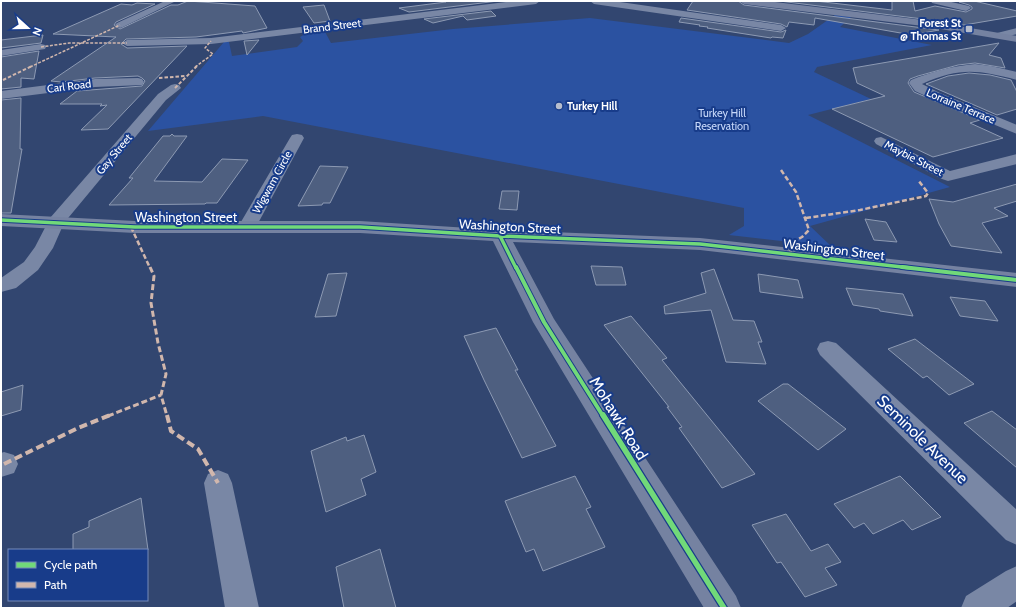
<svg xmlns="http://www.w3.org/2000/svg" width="1018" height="609" font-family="Cabin,sans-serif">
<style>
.green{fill:#2b52a1}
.building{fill:#4e5f80;stroke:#8d9ab3}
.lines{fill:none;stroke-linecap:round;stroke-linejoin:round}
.street{fill:#7987a5;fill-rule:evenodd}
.secondary{fill:#7582a1;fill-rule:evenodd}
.quiet-far4{stroke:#d1b7ad;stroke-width:1.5;stroke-dasharray:3 1.5;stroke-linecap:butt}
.quiet-far3{stroke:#d1b7ad;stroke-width:2;stroke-dasharray:3.5 2;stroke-linecap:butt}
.quiet-far2{stroke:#d1b7ad;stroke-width:2.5;stroke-dasharray:5 2.5;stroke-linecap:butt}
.quiet-far1{stroke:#d1b7ad;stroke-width:3;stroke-dasharray:6 3;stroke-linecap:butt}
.quiet{stroke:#d1b7ad;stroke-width:4;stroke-dasharray:8 4;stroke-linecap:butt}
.cycleway-far2-casing{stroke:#183c8a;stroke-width:5.5}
.cycleway-far1-casing{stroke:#183c8a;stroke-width:6}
.cycleway-casing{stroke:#183c8a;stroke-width:8}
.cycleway-far2{stroke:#71d979;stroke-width:3.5}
.cycleway-far1{stroke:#71d979;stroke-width:4}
.cycleway{stroke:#71d979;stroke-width:5.5}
.poi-dot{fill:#b7becd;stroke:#183c8a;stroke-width:1.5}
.labels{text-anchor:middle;stroke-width:4;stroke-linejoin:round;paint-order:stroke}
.far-poi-label{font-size:11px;font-weight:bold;fill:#fff;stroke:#183c8a;text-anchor:end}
.far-street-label{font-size:11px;fill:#fff;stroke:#183c8a}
.far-park-label{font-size:11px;fill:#c7d8fa;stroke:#183c8a}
.street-label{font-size:13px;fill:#fff;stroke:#183c8a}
.near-street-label{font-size:16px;fill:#fff;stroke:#183c8a}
</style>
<rect width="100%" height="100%" fill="#324670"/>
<!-- green -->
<path class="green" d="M 835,15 L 851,17 L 840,27 L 932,45 L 817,67 L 814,72 L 871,99 L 808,115 L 950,187 L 810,226 L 832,247 L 729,235 L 744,226 L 744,208 L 263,116 L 148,131 L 224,42 L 229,42 L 232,56 L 297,47 L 303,41 L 300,37 L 309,32 L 324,30 L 331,43 L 453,29 L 590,18 L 789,43 L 808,34 Z"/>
<!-- building -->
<path class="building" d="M 188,1 L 255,6 L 267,28 L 243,33 L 242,31 L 196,37 L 126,39 L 121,44 L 127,48 L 187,46 L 108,129 L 81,130 L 107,105 L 100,106 L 102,104 L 60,104 L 77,91 L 142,86 L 145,81 L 142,78 L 138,76 L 95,78 L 61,82 L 51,81 L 116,37 L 53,34 L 121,4 L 132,5 L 137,3 L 155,4 L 116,22 L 114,25 L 120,29 L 171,5 L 178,5 Z
M 444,1 L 498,1 L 409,12 L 399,8 L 446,2 Z
M 693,1 L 738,1 L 744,5 L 939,30 L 912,35 L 815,18 L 814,25 L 789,22 L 787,27 L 781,24 L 687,10 Z
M 779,1 L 815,1 L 892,10 L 892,1 L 913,1 L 915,11 L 935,6 L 966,12 L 972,9 L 972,7 L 969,5 L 959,2 L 974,1 L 1017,11 L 1017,16 L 964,25 L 923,19 Z
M 324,5 L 330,21 L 314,23 L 303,7 Z
M 491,11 L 496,16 L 467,20 L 463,16 L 433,23 L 424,19 Z
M 681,18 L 781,32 L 786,30 L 783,38 L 772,37 L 771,38 L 707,28 L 708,27 L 699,26 L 700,25 L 679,22 Z
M 43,35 L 41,43 L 1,48 L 1,40 Z
M 259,40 L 247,55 L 244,41 Z
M 999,43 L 989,55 L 1001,58 L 1005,68 L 975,63 L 958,65 L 918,76 L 910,79 L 908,83 L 914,92 L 980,120 L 970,123 L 1003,138 L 933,157 L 832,109 L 885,96 L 857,83 L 853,68 Z
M 39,51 L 34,79 L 21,78 L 21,87 L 1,89 L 1,57 Z
M 969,73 L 990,75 L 1011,80 L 1017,92 L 1017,109 L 997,115 L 926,84 L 948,76 Z
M 21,98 L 20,149 L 22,149 L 11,213 L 1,213 L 1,100 Z
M 172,134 L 174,136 L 187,136 L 154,181 L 202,182 L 222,159 L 248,160 L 217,203 L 206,203 L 205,204 L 109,205 L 133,178 L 129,178 L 163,136 L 170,136 Z
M 320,166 L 348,167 L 330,203 L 323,203 L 322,205 L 298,206 Z
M 1017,184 L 1017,201 L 994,208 L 1008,216 L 982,223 L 1002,253 L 951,246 L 939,224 L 929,199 L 953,202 Z
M 502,191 L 519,191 L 517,210 L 499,209 Z
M 865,219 L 886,222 L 897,242 L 874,240 Z
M 591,266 L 622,267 L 626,285 L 596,285 Z
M 714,269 L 733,320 L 754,321 L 762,342 L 758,342 L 766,364 L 726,362 L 711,310 L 665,314 L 664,306 L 706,293 L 701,273 Z
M 347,273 L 336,316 L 315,317 L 328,274 Z
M 758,274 L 798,280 L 803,298 L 760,292 Z
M 846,288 L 903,294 L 913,316 L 880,311 L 879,309 L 853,305 Z
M 950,297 L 985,301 L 998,321 L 960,316 Z
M 631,316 L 667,358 L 662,360 L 755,474 L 722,488 L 679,428 L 682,427 L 667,407 L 669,407 L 604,325 Z
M 496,328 L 518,370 L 515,370 L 556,446 L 522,458 L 484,380 L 464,336 Z
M 915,339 L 974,384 L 949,395 L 927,376 L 923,378 L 888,349 Z
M 783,384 L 788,384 L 846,429 L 818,450 L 758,401 Z
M 23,385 L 21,410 L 1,416 L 1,392 Z
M 992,411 L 1017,430 L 1017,468 L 964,423 Z
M 364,435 L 376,472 L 361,479 L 366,495 L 326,512 L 311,451 L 346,437 L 347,441 Z
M 575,476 L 591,507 L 586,509 L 605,547 L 543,571 L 534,549 L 526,552 L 505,501 Z
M 900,476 L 941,517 L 912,530 L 903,520 L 873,534 L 864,523 L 854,528 L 834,504 Z
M 141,498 L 148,550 L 73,550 L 73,534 L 89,527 L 89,521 Z
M 786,514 L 811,551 L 828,544 L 841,562 L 825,568 L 837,585 L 805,597 L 781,562 L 777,563 L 752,525 Z
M 380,549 L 396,608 L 344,608 L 336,567 Z"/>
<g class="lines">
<!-- street -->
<path class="street" d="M 165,1 L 176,1 L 123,27 L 120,28 L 115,25 L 117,23 Z
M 514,1 L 540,1 L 536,4 L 211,44 L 127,46 L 122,43 L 127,40 L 211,38 Z
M 590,1 L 613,1 L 781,25 L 786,28 L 781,31 L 594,4 Z
M 931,1 L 947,1 L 969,6 L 971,8 L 966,11 L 932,3 Z
M 1017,28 L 1017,34 L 1001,38 L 996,35 L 997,33 Z
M 41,44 L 45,45 L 46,47 L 45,49 L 1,56 L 1,50 Z
M 975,64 L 991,66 L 1017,72 L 1017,80 C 977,70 961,67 922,84 L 940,93 L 1017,125 L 1017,134 L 932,99 L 915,91 L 909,83 L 911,80 C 931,72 952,66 975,64 Z
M 138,78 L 142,79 L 144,82 L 142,85 L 95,87 L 1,99 L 1,91 L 95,79 Z
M 175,84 L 179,85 L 181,88 L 166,100 L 64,223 L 53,248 L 38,270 L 16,288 L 1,292 L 1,278 L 24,262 L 35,247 L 50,218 L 158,94 L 171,85 Z
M 297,134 L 302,135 L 304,138 L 256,227 L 253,231 L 247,232 L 241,231 L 238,227 L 290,138 L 292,135 Z
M 881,137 L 950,171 L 1017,154 L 1017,164 L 948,181 L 942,179 L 876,144 L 874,141 L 876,138 Z
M 828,341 L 836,343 L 1017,510 L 1017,545 L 1006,540 L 820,355 L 817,349 L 820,343 Z
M 4,452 L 14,455 L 18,464 L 14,473 L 1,477 L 1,453 Z
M 218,470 L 228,474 L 232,483 L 259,608 L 225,608 L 204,483 L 208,474 Z
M 1017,566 L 1017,601 L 1007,608 L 961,608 L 966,596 L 1006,571 Z"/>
<!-- secondary -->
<path class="secondary" d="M 739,1 L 767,1 L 923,20 L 1017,36 L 1017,42 L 923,26 L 744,4 Z
M 1,214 L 135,221 L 360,221 L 500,230 L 700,238 L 1017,273 L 1017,287 L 700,250 L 513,242 L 554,319 L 736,596 L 741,608 L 704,608 L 533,322 L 493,241 L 360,233 L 135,233 L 1,226 Z"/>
<!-- quiet-far4 -->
<path class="quiet-far4" d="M 41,47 L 69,43 L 127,43
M 30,67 L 120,25
M 195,67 L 213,54 L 205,48 L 211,41"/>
<!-- quiet-far3 -->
<path class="quiet-far3" d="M 159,78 L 185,76
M 3,80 L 32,66
M 175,88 L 197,66"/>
<!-- quiet-far2 -->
<path class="quiet-far2" d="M 781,170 L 796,192 L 809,230 L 802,237 L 789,244 L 791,253
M 806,218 L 860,210 L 926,196 L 928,193 L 918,180
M 131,227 L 150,268"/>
<!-- quiet-far1 -->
<path class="quiet-far1" d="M 150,267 L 154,276 L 151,303 L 158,343 L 166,374 L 161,395 L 167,416
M 108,416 L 161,395"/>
<!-- quiet -->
<path class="quiet" d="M 167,415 L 171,431 L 198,449 L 218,483
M 4,464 L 78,428 L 110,415"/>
<defs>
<path id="cycleway-far2" d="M 1,220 L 135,227 L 360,227 L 500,236 L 700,244 L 911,268
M 500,236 L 516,268"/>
<path id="cycleway-far1" d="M 516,267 L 544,322 L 603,416
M 902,267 L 1017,280"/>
<path id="cycleway" d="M 603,415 L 724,608"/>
</defs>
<!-- cycleway-far2 casing -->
<use href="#cycleway-far2" class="cycleway-far2-casing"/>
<!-- cycleway-far1 casing -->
<use href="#cycleway-far1" class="cycleway-far1-casing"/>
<!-- cycleway casing -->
<use href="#cycleway" class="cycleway-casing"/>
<!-- cycleway-far2 -->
<use href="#cycleway-far2" class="cycleway-far2"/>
<!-- cycleway-far1 -->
<use href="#cycleway-far1" class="cycleway-far1"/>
<!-- cycleway -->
<use href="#cycleway" class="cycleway"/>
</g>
<!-- markers -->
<g class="poi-dot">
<rect x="965" y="25" width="8" height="8" rx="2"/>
<circle cx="559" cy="106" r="4"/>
</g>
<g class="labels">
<!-- far-poi labels -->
<g class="far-poi-label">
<text x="961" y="27">Forest St<tspan x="961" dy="13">@ Thomas St</tspan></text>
<text x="567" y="110" text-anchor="start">Turkey Hill</text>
</g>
<!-- far-street labels -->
<g class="far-street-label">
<text transform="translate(332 26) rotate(-7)" y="4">Brand Street</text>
<text transform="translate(69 86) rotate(-7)" y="4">Carl Road</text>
<text transform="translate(961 106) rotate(23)" y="4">Lorraine Terrace</text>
<text transform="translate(114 154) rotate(-50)" y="4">Gay Street</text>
<text transform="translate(914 158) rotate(27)" y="4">Maybie Street</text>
<text transform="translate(272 182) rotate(-61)" y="4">Wigwam Circle</text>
</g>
<!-- far-park labels -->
<g class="far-park-label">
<text x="722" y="117">Turkey Hill<tspan x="722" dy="13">Reservation</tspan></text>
</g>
<!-- street labels -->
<g class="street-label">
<text x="186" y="222">Washington Street</text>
<text transform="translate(510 226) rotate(3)" y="5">Washington Street</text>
<text transform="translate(834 249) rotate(7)" y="5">Washington Street</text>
</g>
<!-- near-street labels -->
<g class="near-street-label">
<text transform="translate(619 418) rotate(58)" y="6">Mohawk Road</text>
<text transform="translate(923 439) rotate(44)" y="6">Seminole Avenue</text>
</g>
</g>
<!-- border -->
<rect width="1018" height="609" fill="none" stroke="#ffffff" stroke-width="4"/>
<!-- legend -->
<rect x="8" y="549" width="140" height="52" fill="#183c8a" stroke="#748ab9"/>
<rect x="16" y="562" width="20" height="6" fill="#71d979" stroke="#748ab9"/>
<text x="44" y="569" font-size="12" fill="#ffffff">Cycle path</text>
<rect x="16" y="582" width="20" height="6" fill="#d1b7ad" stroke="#748ab9"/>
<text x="44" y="589" font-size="12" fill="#ffffff">Path</text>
<!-- north arrow -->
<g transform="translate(28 28) rotate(111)" stroke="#183c8a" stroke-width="3" paint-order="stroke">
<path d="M0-3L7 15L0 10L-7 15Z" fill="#ffffff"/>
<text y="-6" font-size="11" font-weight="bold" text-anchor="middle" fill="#ffffff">N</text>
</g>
</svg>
